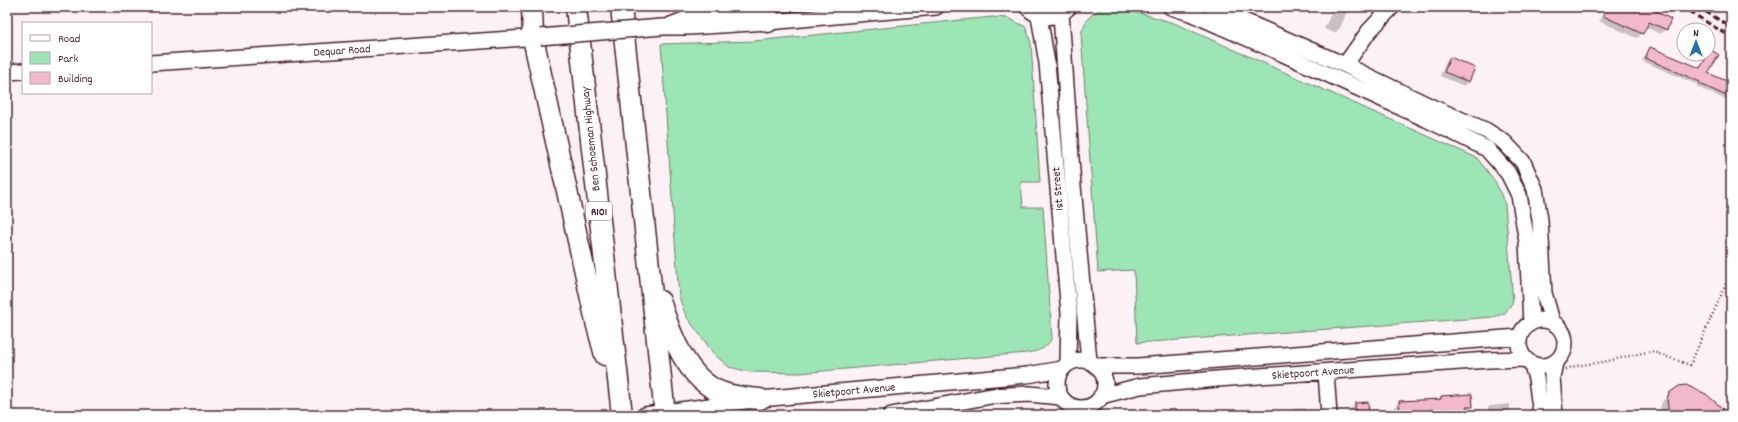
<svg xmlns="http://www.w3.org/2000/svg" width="1738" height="422" font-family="Dekko,sans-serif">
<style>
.green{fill:#9ce5b4;stroke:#738270}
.shadow{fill:#0003}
.building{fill:#f2b9cc;stroke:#4a1f2b}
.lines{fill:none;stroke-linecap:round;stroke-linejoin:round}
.minor-casing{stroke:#4a1f2b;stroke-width:18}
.major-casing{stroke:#4a1f2b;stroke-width:23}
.path{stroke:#4a1f2b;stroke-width:2.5;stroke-dasharray:1 3;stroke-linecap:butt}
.minor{stroke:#fff;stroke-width:15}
.major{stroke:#fff;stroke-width:20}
.rail{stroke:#4a1f2b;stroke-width:3;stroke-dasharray:6 3;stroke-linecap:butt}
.minor-bridge-casing{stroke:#4a1f2b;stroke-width:18;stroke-linecap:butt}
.minor-bridge{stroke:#fff;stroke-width:15}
.labels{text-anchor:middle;stroke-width:3;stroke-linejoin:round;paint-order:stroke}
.shield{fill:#fff;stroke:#80626b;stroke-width:1}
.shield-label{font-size:11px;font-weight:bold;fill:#4a1f2b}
.street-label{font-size:12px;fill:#4a1f2b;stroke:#fff}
</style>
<rect width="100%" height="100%" fill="#fcf1f5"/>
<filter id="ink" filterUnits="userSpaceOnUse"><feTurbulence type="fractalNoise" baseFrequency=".025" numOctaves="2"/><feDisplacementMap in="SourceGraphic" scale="8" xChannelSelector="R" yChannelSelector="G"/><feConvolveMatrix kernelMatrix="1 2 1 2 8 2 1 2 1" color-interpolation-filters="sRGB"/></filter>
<g filter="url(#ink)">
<!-- green -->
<path class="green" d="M 1108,7 L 1126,9 L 1174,23 L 1477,158 L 1495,181 L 1505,204 L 1513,302 L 1505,313 L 1494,317 L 1137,343 L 1134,270 L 1098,272 L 1081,34 C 1087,16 1091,13 1108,7 Z
M 992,17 L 1008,18 L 1026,27 L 1031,43 L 1040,182 L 1021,182 L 1023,207 L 1043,207 L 1052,338 C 1046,349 1039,351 1027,353 L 800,373 L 750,372 L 729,367 L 714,354 L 686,316 L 679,297 L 661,44 L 754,41 Z"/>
<!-- shadow -->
<path class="shadow" d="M 1278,7 L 1299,7 L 1293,14 Z
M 1334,7 L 1349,7 L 1340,28 L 1335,33 L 1324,29 Z
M 1596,7 L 1646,7 L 1666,29 L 1661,34 L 1645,27 L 1642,33 L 1637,38 L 1599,21 L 1604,10 Z
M 1650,48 L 1699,69 L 1708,55 L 1707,73 L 1731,85 L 1731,102 L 1697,87 L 1698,85 L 1642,61 Z
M 1450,58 L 1474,68 L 1468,82 L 1464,86 L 1440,76 L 1446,62 Z
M 1670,394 L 1728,415 L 1661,415 L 1660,408 L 1662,402 Z
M 1441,397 L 1472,406 L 1466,412 L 1466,415 L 1444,415 L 1444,413 L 1395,415 L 1394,407 L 1399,402 L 1438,400 Z
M 1367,403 L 1368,415 L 1346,415 L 1355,404 Z
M 1510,404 L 1510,415 L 1489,415 L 1488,408 L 1490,406 Z
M 1305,408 L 1305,415 L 1288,415 L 1293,409 Z
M 1269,410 L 1269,415 L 1205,415 Z"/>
<!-- building -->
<path class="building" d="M 1607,7 L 1648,7 L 1671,19 L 1667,30 L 1649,22 L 1643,34 L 1603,16 Z
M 1650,47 L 1700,68 L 1711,50 L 1719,55 L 1708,73 L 1731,83 L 1731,98 L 1700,84 L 1700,82 L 1645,58 Z
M 1450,57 L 1475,68 L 1469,82 L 1444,72 Z
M 1686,385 L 1706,394 L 1730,415 L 1669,415 L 1667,399 L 1669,393 L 1679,386 Z
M 1472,394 L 1473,407 L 1466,407 L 1467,415 L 1450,415 L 1449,409 L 1428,410 L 1428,415 L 1400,415 L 1399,401 L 1441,399 L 1441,396 Z
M 1368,402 L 1369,415 L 1356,415 L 1355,403 Z"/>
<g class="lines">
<defs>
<path id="minor" d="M 1027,7 C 1039,20 1057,20 1069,7
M 1171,7 L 1190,13 L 1281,53 L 1426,119 L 1487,149 L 1508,173 L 1519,195 L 1527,242 L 1531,322
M 1212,7 L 1345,65 L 1434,108 L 1487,131 L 1504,142 L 1523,162 L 1535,189 L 1540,220 L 1544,293 L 1552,321
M 1061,14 L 1073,186 L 1089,361
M 1039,16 L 1047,63 L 1069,313 L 1068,363
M 671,25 L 697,15 L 763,7
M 662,27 L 689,27 L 768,22 L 936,7
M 151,63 L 540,37
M 1345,65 L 1369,31 L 1392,7
M 7,72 L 23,71
M1519 343a23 23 0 1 1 46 0a23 23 0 1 1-46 0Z
M1057 384a24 24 0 1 1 48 0a24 24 0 1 1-48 0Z
M 1531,363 L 1536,378 L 1541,415
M 1555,363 L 1552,377 L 1555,415
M 1096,366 L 1138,366 L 1519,337
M 1326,372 L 1329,415
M 1101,396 L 1140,386 L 1217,379 L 1489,360 L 1525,359
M 645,415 L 760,399 L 1027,375 L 1062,369
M 891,415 L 991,396 L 1029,394 L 1061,397"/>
<path id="major" d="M 532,7 L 533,38 L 597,326 L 605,355
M 576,7 L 622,415
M 621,7 L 665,415
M 767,7 L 768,22
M 718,12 L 724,7
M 660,301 C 670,333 687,380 721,392 C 734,397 747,398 760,399"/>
</defs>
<!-- minor casing -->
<use href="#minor" class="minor-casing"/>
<!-- major casing -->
<use href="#major" class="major-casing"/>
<!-- path -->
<path class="path" d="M 1566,369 L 1575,366 L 1603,362 L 1651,351 L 1690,365 L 1731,273"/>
<!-- minor -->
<use href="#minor" class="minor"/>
<!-- major -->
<use href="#major" class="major"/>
<!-- rail -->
<path class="rail" d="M 1682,7 L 1731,37
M 1698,7 L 1731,27"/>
<defs>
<path id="minor-bridge" d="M 540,37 L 662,27"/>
</defs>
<!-- minor-bridge casing -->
<use href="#minor-bridge" class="minor-bridge-casing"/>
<!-- minor-bridge -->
<use href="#minor-bridge" class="minor-bridge"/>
</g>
</g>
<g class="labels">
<!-- shield labels -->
<rect class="shield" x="586" y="202" width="26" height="18" rx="3"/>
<g class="shield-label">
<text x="599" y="215">R101</text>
</g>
<!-- street labels -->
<g class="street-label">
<text transform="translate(342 50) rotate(-4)" y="4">Dequar Road</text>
<text transform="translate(590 139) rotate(-96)" y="4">Ben Schoeman Highway</text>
<text transform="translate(1057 189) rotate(-95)" y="4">1st Street</text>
<text transform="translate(1313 372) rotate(-4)" y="4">Skietpoort Avenue</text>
<text transform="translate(854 390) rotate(-5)" y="4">Skietpoort Avenue</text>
</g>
</g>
<!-- margin -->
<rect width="1738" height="422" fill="none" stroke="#fff" stroke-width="24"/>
<rect x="12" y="12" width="1714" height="398" fill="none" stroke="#4a1f2b" stroke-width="1.5" filter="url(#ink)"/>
<!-- legend -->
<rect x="22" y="22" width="130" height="72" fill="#ffffff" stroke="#b7a5aa"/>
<rect x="30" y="35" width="20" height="6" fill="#ffffff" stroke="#b7a5aa"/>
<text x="58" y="42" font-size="12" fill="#4a1f2b">Road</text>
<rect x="30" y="52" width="20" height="12" fill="#9ce5b4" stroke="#b7a5aa"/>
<text x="58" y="62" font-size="12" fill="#4a1f2b">Park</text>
<rect x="30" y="72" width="20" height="12" fill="#f2b9cc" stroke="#b7a5aa"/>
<text x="58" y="82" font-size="12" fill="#4a1f2b">Building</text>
<!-- north arrow -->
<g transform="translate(1696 42)"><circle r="19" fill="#ffffff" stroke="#b7a5aa"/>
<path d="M0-3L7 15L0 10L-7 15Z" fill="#1f6fb2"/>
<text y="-6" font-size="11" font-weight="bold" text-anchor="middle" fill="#4a1f2b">N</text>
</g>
</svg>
